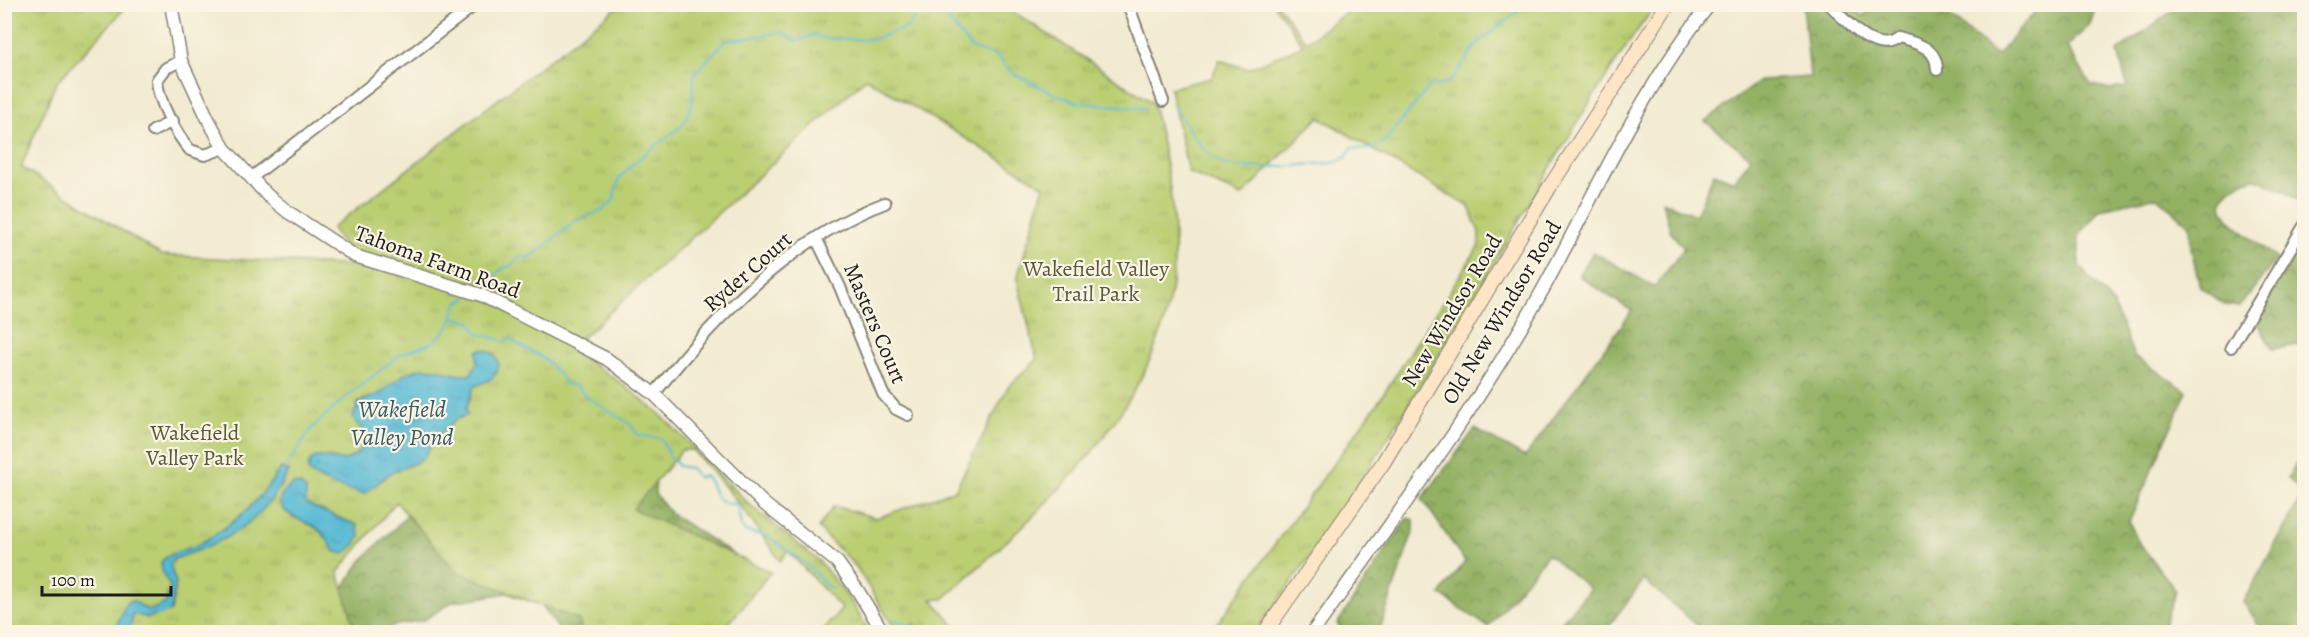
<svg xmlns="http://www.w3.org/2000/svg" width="2309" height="637" font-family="Alegreya,serif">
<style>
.forest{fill:url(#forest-crowns);stroke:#586640;stroke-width:1.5}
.park{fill:url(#park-tufts);stroke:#6b7547;stroke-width:1.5}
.water{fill:url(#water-ripples);stroke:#386a78;stroke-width:1.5}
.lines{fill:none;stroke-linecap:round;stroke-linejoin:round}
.stream{stroke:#55b9d4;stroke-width:2}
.minor-casing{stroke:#878476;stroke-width:14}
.tertiary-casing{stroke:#878476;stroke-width:15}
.secondary-casing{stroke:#878476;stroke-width:16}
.minor{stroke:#fff;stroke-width:10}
.tertiary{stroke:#fff;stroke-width:12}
.secondary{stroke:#fee5c5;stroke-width:14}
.labels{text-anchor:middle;stroke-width:4.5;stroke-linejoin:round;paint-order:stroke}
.street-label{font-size:22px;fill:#1c1c1c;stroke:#fcf5e5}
.park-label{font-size:22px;fill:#535a3a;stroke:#fcf5e5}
.water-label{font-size:24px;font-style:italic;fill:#335b66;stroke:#fcf5e5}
</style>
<defs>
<pattern id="forest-crowns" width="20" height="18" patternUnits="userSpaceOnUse" patternTransform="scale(1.5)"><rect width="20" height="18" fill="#93b164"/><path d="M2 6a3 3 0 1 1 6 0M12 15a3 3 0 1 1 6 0" fill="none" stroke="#778f52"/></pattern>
<pattern id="park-tufts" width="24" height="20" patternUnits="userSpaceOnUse" patternTransform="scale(1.5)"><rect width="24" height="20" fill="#bace72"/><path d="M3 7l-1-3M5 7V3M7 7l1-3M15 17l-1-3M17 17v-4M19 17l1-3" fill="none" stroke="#9fb062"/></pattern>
<pattern id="water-ripples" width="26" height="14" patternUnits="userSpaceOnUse" patternTransform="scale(1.5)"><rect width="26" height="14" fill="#55b9d4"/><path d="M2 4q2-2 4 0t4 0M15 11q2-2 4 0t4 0" fill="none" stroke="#499eb5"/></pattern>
</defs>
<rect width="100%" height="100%" fill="#fcf5e5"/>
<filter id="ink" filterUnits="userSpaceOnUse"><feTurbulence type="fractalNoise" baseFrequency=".0167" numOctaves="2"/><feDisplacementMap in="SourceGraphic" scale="12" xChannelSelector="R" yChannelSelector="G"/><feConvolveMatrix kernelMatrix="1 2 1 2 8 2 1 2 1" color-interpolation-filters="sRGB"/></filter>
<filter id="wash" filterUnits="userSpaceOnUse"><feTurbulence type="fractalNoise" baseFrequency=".008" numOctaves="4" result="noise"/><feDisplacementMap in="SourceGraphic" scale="24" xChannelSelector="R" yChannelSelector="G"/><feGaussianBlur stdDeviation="1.35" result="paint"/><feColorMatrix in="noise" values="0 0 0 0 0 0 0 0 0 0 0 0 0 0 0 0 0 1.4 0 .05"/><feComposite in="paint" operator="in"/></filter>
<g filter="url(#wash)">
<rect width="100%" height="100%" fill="#f2ebd1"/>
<!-- forest -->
<path class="forest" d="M 1803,5 L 1849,5 L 1864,16 L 1870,5 L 1928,5 L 1944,11 L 1997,55 L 2041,5 L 2096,5 L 2090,25 L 2067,47 L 2091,85 L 2112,89 L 2127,87 L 2118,51 L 2180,5 L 2304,5 L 2304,206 L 2286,191 L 2254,178 C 2183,202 2249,233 2277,259 L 2239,307 L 2226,305 L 2200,287 L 2191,249 L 2190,226 L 2157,197 L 2100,209 L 2079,236 L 2079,266 L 2113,304 L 2134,356 L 2187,391 L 2129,522 L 2138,541 L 2176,591 L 2161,632 L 1705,632 L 1644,580 L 1604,632 L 1553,632 L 1590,589 L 1548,554 L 1488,627 L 1440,594 L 1465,562 L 1422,499 L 1475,429 L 1525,457 L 1632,311 L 1579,276 L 1593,252 L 1655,287 L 1684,248 L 1671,233 L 1662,201 L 1696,215 L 1714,173 L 1734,181 L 1751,158 L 1705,121 L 1761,80 L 1810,77 Z
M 2302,244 L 2304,245 L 2304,336 L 2298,345 L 2273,349 L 2254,319 Z
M 2304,449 L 2304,632 L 2264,632 L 2243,602 L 2303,494 L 2288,478 Z
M 656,479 L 655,494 L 671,514 L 765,575 L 714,632 L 561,632 L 542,606 L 507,593 L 452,602 L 424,620 L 392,626 L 385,632 L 332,632 L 337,596 L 362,560 L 442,482 Z
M 1407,518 L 1414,520 L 1414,529 L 1379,632 L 1346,632 L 1337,624 Z"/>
<!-- park -->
<path class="park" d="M 4,5 L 128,5 L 56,83 L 21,167 L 161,255 L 355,266 L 332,228 L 620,5 L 1008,5 L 1015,13 L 1153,103 C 1167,164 1181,229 1171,291 C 1151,418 1033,518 943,599 L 932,599 L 960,632 L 921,632 L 914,623 L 907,629 L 893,626 L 857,568 L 818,528 L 834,506 L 877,518 L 955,490 L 1008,387 L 1037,360 L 1017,279 L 1044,186 L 866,78 L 570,349 L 617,380 L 660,414 L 750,505 L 819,561 L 851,601 L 869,632 L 821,632 L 842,609 L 788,551 L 780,561 C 753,521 726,484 692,450 L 682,450 L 633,509 L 771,572 L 725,628 L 731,632 L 582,632 L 579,620 L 456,571 L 396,502 L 338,572 L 356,632 L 5,632 Z
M 1274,5 L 1278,5 L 1306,42 L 1357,5 L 1656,5 C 1592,90 1540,187 1485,278 C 1413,399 1340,520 1255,632 L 1211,632 L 1377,404 L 1479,246 L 1479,232 L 1469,207 L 1319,117 L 1242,196 L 1188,172 L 1170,88 L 1212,78 L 1219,60 L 1248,69 L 1303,45 Z"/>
<!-- water -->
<path class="water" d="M 481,349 C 497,351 505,366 492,378 C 487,382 479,384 474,387 L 466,409 L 468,415 L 457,419 L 437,437 L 422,460 L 389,474 L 365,494 C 350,491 316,482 308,470 C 311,446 331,462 345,460 C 353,458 360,451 365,445 L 365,435 L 353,418 L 358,403 C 365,399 374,397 380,393 C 394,383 406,369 425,368 C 441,368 456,378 471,374 L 477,363 L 477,351 Z
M 281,468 L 289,471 C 282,482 276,496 266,506 C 242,534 208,548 174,559 L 170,564 L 176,583 L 171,611 L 148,618 L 133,614 L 129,632 L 114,632 L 126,603 L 132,600 L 150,611 L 166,603 L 170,585 L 163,575 L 161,562 C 170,551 186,551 199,544 C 235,524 258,503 281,468 Z
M 294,484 L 301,485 L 306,490 L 306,504 L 357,525 L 360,536 L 355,545 L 344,554 L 334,551 C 329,541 323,532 313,526 C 296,518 260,506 294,484 Z"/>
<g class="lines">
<!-- stream -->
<path class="stream" d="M 922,9 L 945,16 L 971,48 L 998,57 L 1012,73 L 1057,95 L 1080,103 L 1145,108
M 1174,108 C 1187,125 1200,150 1219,162 C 1239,174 1307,163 1333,163 L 1346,157 L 1352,148 L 1372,149 L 1386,140 L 1429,87 L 1450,82 L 1478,43 L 1527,4
M 481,289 L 502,269 L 512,265 L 519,257 L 530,258 L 575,221 L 603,210 L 613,201 L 619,178 L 637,160 L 683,125 L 692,104 L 694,74 L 725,41 L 782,32 L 797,41 L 815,34 L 821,38 L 871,40 L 908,27 L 925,4
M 454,317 L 471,322 C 474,324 474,328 476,331 C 479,336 498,338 505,342 L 510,339 C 522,348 535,352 547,361 C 556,368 559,378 568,385 L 575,385 L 587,397 L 630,424 L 638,435 C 667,440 659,433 671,460 L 676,462 L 678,466 L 691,468 L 699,478 L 704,475 C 718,486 708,505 737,504 L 741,526 L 745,531 L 769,537 L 810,567 L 826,585 L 833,589
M 284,471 L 312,428 L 346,397 L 401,354 L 434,342 L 449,326 L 457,303 L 468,297
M 157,615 L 168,611
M 894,619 L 922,632"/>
</g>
</g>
<g filter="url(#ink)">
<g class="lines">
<defs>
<path id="minor" d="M 1128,4 L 1163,101
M 1829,4 C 1845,19 1875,58 1898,38 C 1916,43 1937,47 1937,70
M 181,61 L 166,68 L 157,80 C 158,101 176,134 190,150 L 205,155 L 224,148
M 153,131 L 173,121
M 251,178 L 476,4
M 816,238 L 840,287 L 883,394 L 896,409 L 908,415
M 2231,347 L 2304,226
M 654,394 C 715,317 791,238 885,203"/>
<path id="tertiary" d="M 171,4 L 181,61 L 209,121 L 224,148 L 267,195 L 288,212 L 355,256 L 481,295 L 607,359 L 654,394 L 763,503 L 837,562 L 858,591 L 883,632
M 1313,632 C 1388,527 1467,422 1532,309 C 1590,207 1635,97 1710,4"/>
<path id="secondary" d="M 1265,632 L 1383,463 L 1549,188 L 1668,4"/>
</defs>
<!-- minor casing -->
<use href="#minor" class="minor-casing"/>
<!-- tertiary casing -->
<use href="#tertiary" class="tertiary-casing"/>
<!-- secondary casing -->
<use href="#secondary" class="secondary-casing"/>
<!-- minor -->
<use href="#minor" class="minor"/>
<!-- tertiary -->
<use href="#tertiary" class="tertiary"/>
<!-- secondary -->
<use href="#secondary" class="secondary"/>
</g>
</g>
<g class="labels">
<!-- street labels -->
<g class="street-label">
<text transform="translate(438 261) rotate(20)" y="8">Tahoma Farm Road</text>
<text transform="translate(747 271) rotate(-41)" y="8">Ryder Court</text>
<text transform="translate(1451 310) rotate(-59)" y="8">New Windsor Road</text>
<text transform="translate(1501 312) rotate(-59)" y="8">Old New Windsor Road</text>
<text transform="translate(876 323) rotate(67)" y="8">Masters Court</text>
</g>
<!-- park labels -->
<g class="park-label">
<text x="1096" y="276">Wakefield Valley<tspan x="1096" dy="25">Trail Park</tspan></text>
<text x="195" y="440">Wakefield<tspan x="195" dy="25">Valley Park</tspan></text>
</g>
<!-- water labels -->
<g class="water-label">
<text x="402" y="417">Wakefield<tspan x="402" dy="28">Valley Pond</tspan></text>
</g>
</g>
<!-- margin -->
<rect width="2309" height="637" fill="none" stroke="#fcf5e5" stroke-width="24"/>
<!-- scale -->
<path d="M42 586v9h129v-9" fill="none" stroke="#1c1c1c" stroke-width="3"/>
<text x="51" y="586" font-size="18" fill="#1c1c1c" stroke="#fcf5e5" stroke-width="4.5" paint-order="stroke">100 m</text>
</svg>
